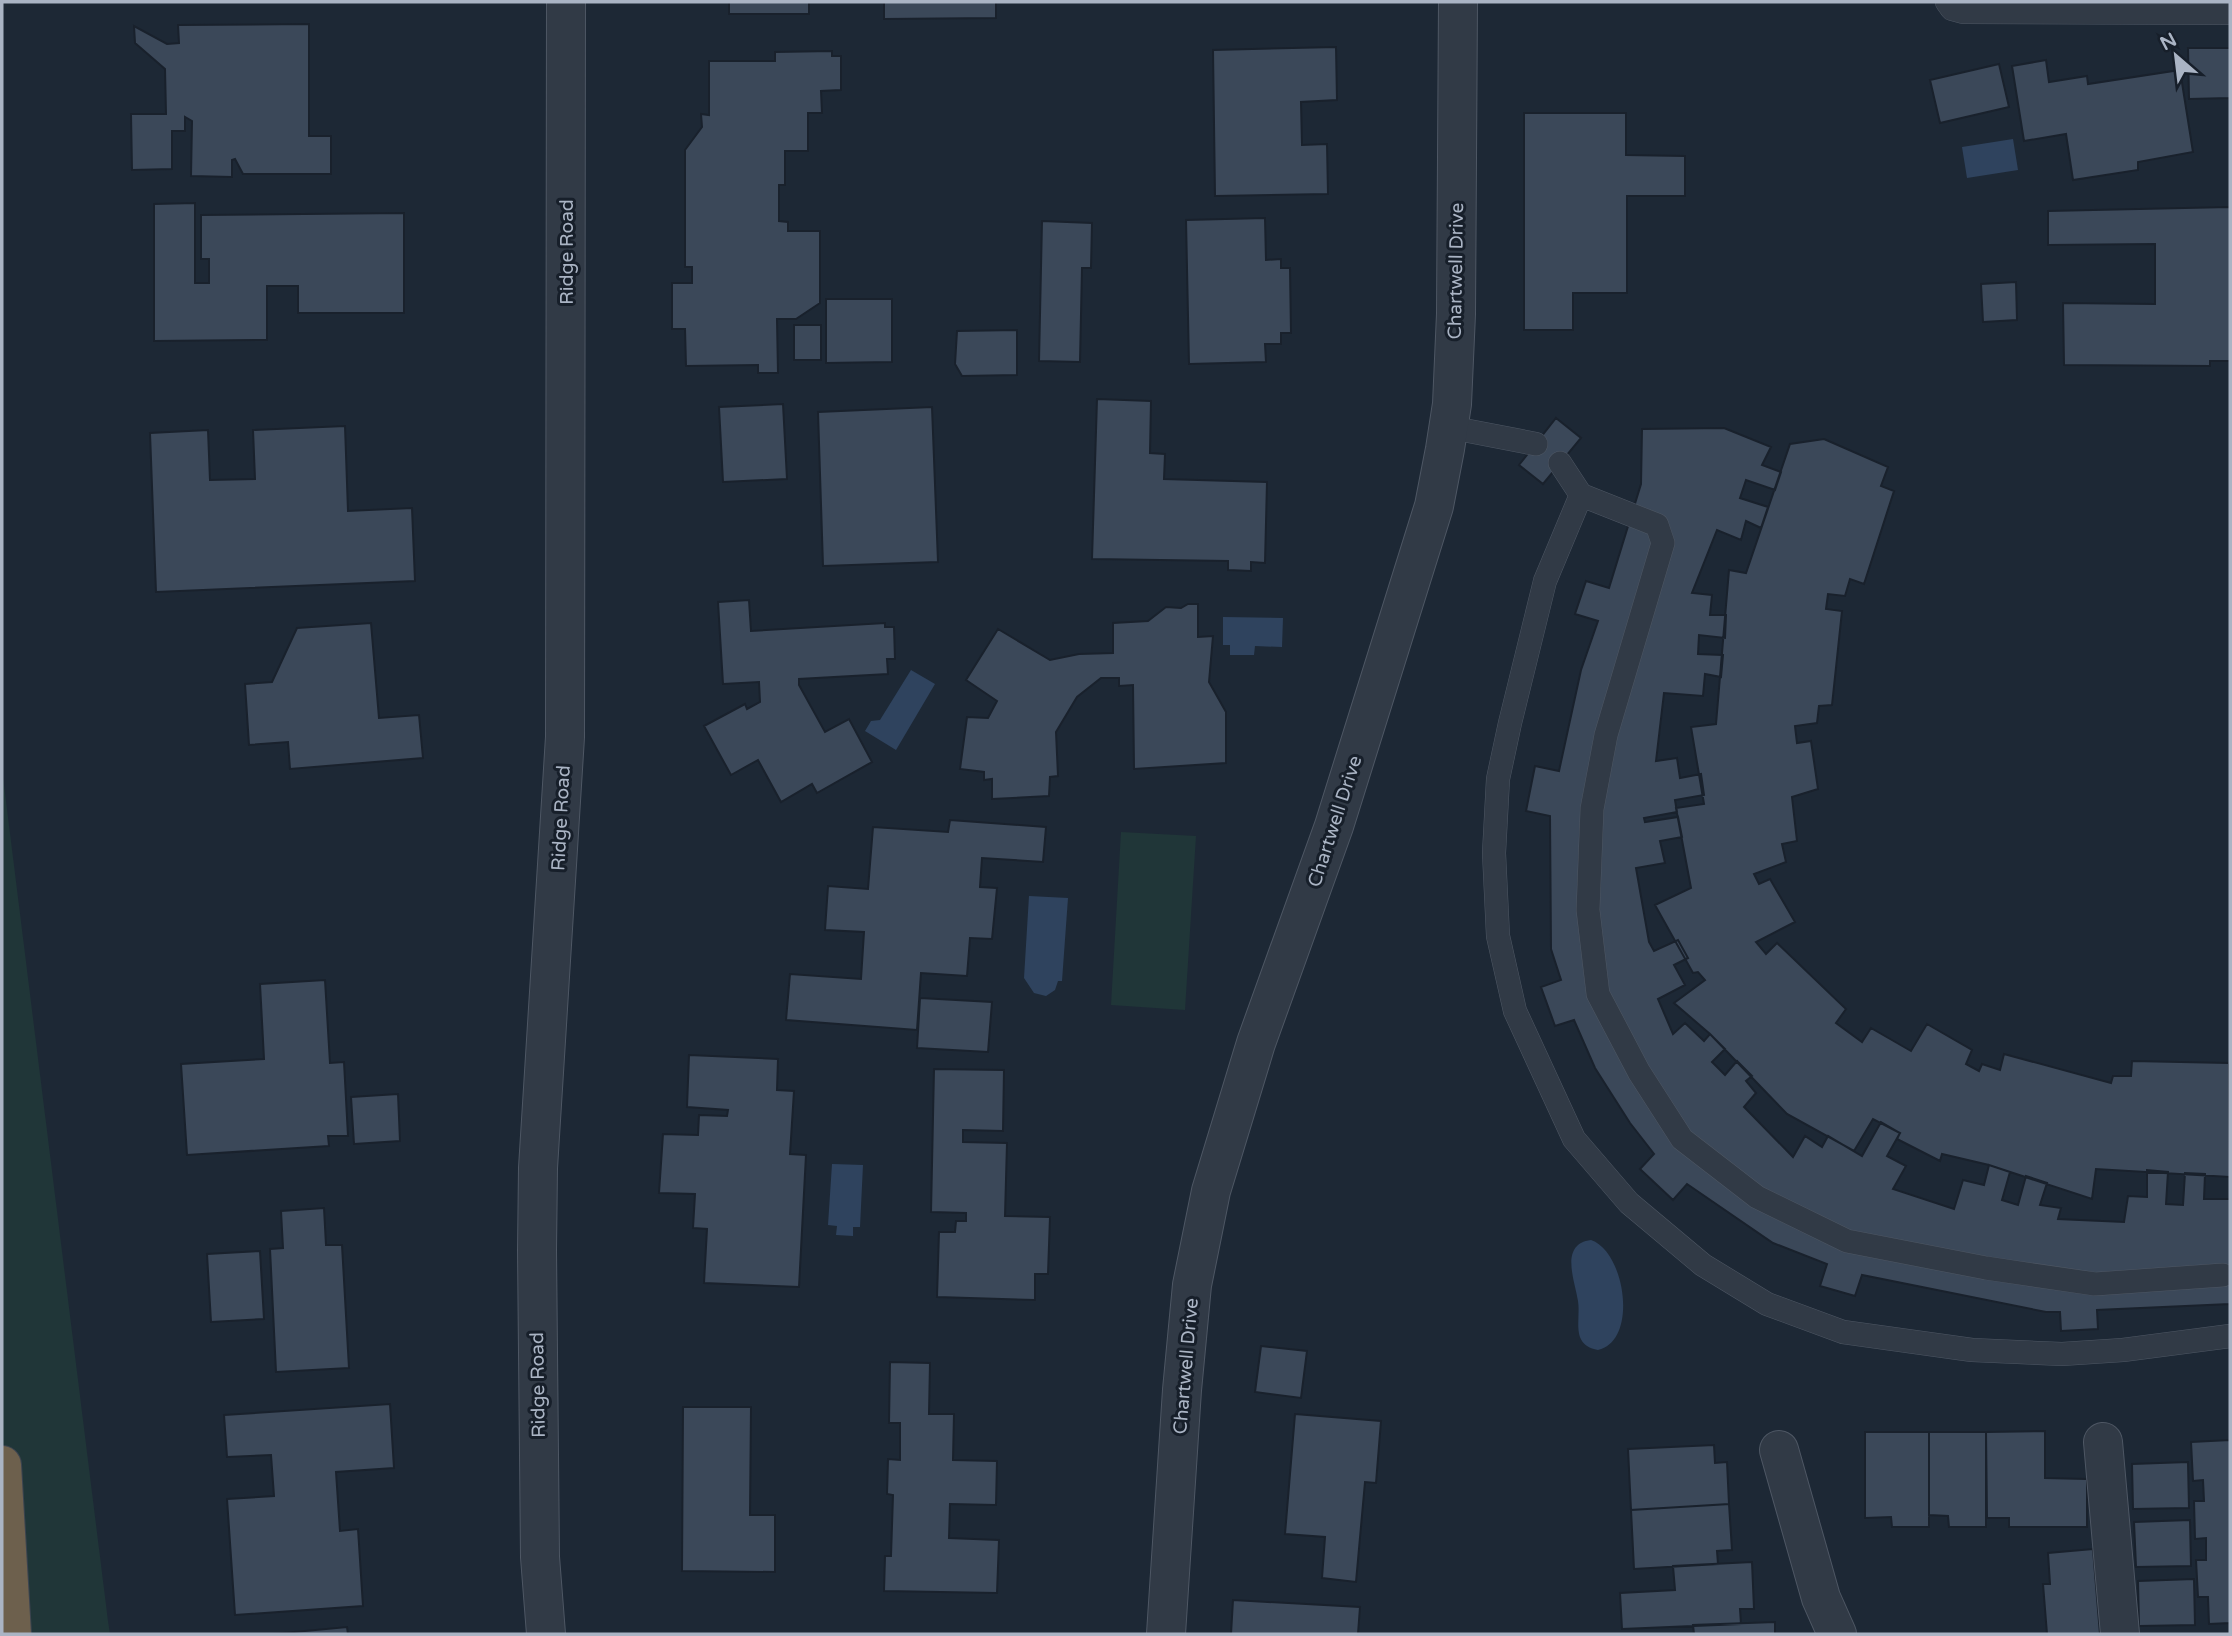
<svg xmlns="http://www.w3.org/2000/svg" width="2232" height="1636" font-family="'Varela Round',sans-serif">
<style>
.green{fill:#203638}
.water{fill:#2f435e}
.building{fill:#3b4859;stroke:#19212c;stroke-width:2}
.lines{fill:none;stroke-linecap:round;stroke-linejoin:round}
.lane-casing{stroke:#4e5764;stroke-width:24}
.street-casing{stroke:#4e5764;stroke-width:40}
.highway-casing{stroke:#3c4450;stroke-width:40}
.lane{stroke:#313a46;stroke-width:23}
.street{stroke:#313a46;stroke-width:38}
.highway{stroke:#6d604d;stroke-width:38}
.labels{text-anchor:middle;stroke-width:6;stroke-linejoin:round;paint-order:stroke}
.street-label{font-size:19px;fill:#aab4c4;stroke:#171f2a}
</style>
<rect width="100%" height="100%" fill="#1d2835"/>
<!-- green -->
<path class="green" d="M 2,769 L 108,1621 L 110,1634 L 2,1634 Z
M 1121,832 L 1196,836 L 1185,1010 L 1111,1005 Z"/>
<!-- water -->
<path class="water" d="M 2013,139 L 2018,170 L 1967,178 L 1962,147 Z
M 1223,617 L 1283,618 L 1282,647 L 1255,646 L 1254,655 L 1230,655 L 1230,645 L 1223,645 Z
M 911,670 L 935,684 L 896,750 L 865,731 L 871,721 L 880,720 Z
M 1029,896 L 1068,898 L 1062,981 L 1058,981 L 1055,990 L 1046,996 L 1034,993 L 1024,978 Z
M 832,1164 L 863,1165 L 860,1227 L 853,1227 L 853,1236 L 836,1235 L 837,1226 L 828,1225 Z
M 1591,1240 C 1625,1251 1639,1341 1598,1350 C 1570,1345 1581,1320 1578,1301 C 1575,1281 1559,1244 1591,1240 Z"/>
<!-- building -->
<path class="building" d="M 729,2 L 809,2 L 809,14 L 729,14 Z
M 884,2 L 996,2 L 996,18 L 884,19 Z
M 309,24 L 309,136 L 331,136 L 331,174 L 243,174 L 235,159 L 232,160 L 232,177 L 191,176 L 192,121 L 185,117 L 185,131 L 172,131 L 172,169 L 132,170 L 131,114 L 166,114 L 165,69 L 135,43 L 134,26 L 167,44 L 179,43 L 178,25 Z
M 1336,47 L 1337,100 L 1301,102 L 1302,145 L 1327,144 L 1328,194 L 1215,196 L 1213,50 Z
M 2188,48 L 2230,48 L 2230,98 L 2189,99 Z
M 832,51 L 832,56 L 841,56 L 841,90 L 821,91 L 822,113 L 808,113 L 808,151 L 785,151 L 785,185 L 779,185 L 779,221 L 788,222 L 788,231 L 820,231 L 820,303 L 796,319 L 777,319 L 778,373 L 758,373 L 758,365 L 686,366 L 685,329 L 672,329 L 672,283 L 692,283 L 692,267 L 685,267 L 685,150 L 702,127 L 701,114 L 709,115 L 709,61 L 775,61 L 775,52 Z
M 2046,60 L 2049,82 L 2087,76 L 2088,84 L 2180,70 L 2193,152 L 2138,162 L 2138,170 L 2073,180 L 2066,134 L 2024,141 L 2012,66 Z
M 1999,64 L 2009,107 L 1940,123 L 1930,80 Z
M 1524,113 L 1626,113 L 1626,155 L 1685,156 L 1685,196 L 1627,196 L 1627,293 L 1573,293 L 1573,330 L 1524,330 Z
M 195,203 L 195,283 L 209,283 L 209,259 L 201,259 L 201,215 L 404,213 L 404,313 L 298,313 L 298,286 L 267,286 L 267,340 L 154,341 L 154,204 Z
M 2230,207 L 2230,361 L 2210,361 L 2210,366 L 2064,365 L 2063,303 L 2155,304 L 2155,244 L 2048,245 L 2048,211 Z
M 1265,218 L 1266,260 L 1281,259 L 1281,268 L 1290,268 L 1291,333 L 1281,333 L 1281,344 L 1265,344 L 1266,362 L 1189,364 L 1186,220 Z
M 1042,221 L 1092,223 L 1091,268 L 1082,268 L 1080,362 L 1039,361 Z
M 2016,282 L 2017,320 L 1983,322 L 1981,284 Z
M 826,299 L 892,299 L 892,362 L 826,363 Z
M 794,325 L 821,325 L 821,360 L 794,360 Z
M 1017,330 L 1017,375 L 962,376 L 955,364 L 957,331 Z
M 1097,399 L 1151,401 L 1150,453 L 1165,454 L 1164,479 L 1267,482 L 1265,563 L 1251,562 L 1251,571 L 1228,570 L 1228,561 L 1092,559 Z
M 783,404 L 787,479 L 723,482 L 719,407 Z
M 932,407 L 938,562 L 823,566 L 818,412 Z
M 1556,418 L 1581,438 L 1543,484 L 1519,465 Z
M 345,426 L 348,511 L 412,508 L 415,581 L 156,592 L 150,433 L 208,430 L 210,480 L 255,479 L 253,430 Z
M 1724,428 L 1771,447 L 1762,465 L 1781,472 L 1775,490 L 1746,480 L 1740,498 L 1768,507 L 1761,528 L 1746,521 L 1741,540 L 1717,530 L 1692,593 L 1712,595 L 1710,615 L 1726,615 L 1725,638 L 1699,635 L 1698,654 L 1723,655 L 1721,677 L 1705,674 L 1703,696 L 1664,693 L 1656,761 L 1677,758 L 1680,778 L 1701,774 L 1704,795 L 1675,800 L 1677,812 L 1644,818 L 1645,822 L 1678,817 L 1682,837 L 1660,841 L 1665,863 L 1636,868 L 1649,942 L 1654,951 L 1678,940 L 1688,958 L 1674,965 L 1685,985 L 1658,999 L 1673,1034 L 1685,1023 L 1704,1041 L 1710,1034 L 1725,1049 L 1712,1062 L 1725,1075 L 1737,1061 L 1752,1076 L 1746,1081 L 1756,1093 L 1744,1107 L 1793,1157 L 1805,1136 L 1822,1147 L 1828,1136 L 1862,1156 L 1881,1122 L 1900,1133 L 1887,1156 L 1906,1166 L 1893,1189 L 1954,1209 L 1963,1180 L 1984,1185 L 1989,1165 L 2010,1172 L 2002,1200 L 2018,1205 L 2026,1176 L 2047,1183 L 2040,1205 L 2061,1208 L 2058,1219 L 2124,1222 L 2128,1196 L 2147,1197 L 2147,1170 L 2168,1172 L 2166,1204 L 2183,1205 L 2185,1173 L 2205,1174 L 2204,1199 L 2230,1199 L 2230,1304 L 2097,1310 L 2098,1329 L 2061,1331 L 2060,1312 L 2046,1312 L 1862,1275 L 1855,1296 L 1820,1286 L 1827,1264 L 1773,1243 L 1687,1184 L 1673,1200 L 1640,1169 L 1654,1154 L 1630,1123 L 1595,1068 L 1574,1020 L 1555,1026 L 1541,987 L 1561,980 L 1551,949 L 1550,816 L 1526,811 L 1535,766 L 1559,771 L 1581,670 L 1598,621 L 1575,614 L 1586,581 L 1609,588 L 1641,484 L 1642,429 Z
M 1824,439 L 1888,467 L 1881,486 L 1894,491 L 1864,584 L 1850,579 L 1845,596 L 1828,594 L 1826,609 L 1842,611 L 1832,705 L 1819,706 L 1817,723 L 1795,726 L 1797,743 L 1811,741 L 1818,789 L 1792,797 L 1797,841 L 1782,844 L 1786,862 L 1754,874 L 1759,884 L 1770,879 L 1795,922 L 1756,942 L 1766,954 L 1777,943 L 1846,1009 L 1836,1023 L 1862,1042 L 1871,1028 L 1911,1051 L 1927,1024 L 1972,1050 L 1966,1064 L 1979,1071 L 1982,1064 L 2000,1070 L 2004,1054 L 2111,1083 L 2113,1076 L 2131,1076 L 2132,1061 L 2229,1063 L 2230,1177 L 2096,1169 L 2092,1199 L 1989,1165 L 1942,1154 L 1940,1161 L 1897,1139 L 1900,1133 L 1873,1119 L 1854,1151 L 1787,1114 L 1710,1034 L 1674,1003 L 1705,980 L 1698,972 L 1693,973 L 1655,905 L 1691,888 L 1676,808 L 1704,804 L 1691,727 L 1716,724 L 1729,570 L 1746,573 L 1790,444 Z
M 749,600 L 751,631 L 885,623 L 885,627 L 894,627 L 895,659 L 887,659 L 888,674 L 799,679 L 799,685 L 825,732 L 849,719 L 872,762 L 817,793 L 812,784 L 781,802 L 758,760 L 731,775 L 704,726 L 745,704 L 747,709 L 760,702 L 759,682 L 723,684 L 718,602 Z
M 1188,604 L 1198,604 L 1198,637 L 1213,636 L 1209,682 L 1226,712 L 1226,763 L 1134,769 L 1133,685 L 1119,686 L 1119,678 L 1101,678 L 1077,697 L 1056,732 L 1058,776 L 1050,777 L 1049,796 L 992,799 L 992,779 L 984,780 L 984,772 L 960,769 L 967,717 L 988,718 L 997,701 L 966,680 L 998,629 L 1050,660 L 1079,654 L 1113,653 L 1113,623 L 1148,621 L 1166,607 L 1181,608 Z
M 371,623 L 379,718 L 419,715 L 423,758 L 290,769 L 288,742 L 249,745 L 245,684 L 272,682 L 297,628 Z
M 950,820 L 1046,827 L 1043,862 L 982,858 L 980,887 L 997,888 L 992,939 L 970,938 L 967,976 L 921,973 L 917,1030 L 786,1020 L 790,974 L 861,979 L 864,932 L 825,930 L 828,886 L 868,889 L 873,827 L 948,832 Z
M 325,980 L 330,1063 L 344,1062 L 348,1136 L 328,1136 L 329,1146 L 187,1155 L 181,1064 L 264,1059 L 260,984 Z
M 920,998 L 992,1002 L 988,1052 L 917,1048 Z
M 689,1055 L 778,1059 L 777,1090 L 794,1091 L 790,1154 L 806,1155 L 799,1287 L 704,1283 L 707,1229 L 693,1228 L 695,1194 L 659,1193 L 663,1134 L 698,1135 L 699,1115 L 727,1116 L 728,1110 L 687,1107 Z
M 934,1069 L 1004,1070 L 1003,1131 L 963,1130 L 963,1142 L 1007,1143 L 1005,1216 L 1050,1217 L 1048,1274 L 1035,1274 L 1035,1300 L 937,1297 L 939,1232 L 955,1232 L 956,1221 L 966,1221 L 966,1213 L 931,1212 Z
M 398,1094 L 400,1141 L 354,1144 L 351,1097 Z
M 324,1208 L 326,1245 L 342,1245 L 349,1368 L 276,1372 L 270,1249 L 283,1248 L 281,1211 Z
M 260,1251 L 264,1319 L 211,1322 L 207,1254 Z
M 1261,1346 L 1307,1351 L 1301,1398 L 1255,1392 Z
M 890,1362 L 930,1363 L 929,1414 L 954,1414 L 953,1460 L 997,1461 L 996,1505 L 950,1504 L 949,1538 L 999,1540 L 997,1593 L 884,1591 L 885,1556 L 891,1556 L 893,1495 L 887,1494 L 888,1459 L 900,1460 L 900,1423 L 889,1423 Z
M 390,1404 L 394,1468 L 336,1472 L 340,1531 L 358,1529 L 363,1606 L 235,1615 L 227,1499 L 274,1496 L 271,1455 L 227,1457 L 224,1415 Z
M 683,1407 L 751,1407 L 750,1515 L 775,1515 L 775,1572 L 682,1571 Z
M 1295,1414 L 1381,1421 L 1376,1483 L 1365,1482 L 1356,1582 L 1322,1578 L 1325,1537 L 1285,1534 Z
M 2045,1431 L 2045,1478 L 2087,1479 L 2087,1527 L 2009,1527 L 2009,1518 L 1987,1518 L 1986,1432 Z
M 1865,1432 L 1929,1432 L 1929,1527 L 1892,1527 L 1891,1517 L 1865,1518 Z
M 1929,1432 L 1986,1432 L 1986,1527 L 1949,1527 L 1948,1516 L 1929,1515 Z
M 2230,1440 L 2230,1623 L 2209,1624 L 2208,1597 L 2198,1597 L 2196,1560 L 2206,1560 L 2206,1538 L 2195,1539 L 2194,1501 L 2204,1501 L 2203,1480 L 2193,1481 L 2191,1442 Z
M 1714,1445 L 1715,1463 L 1727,1462 L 1729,1504 L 1631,1510 L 1628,1449 Z
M 2188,1462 L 2189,1508 L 2133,1509 L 2132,1464 Z
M 1729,1504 L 1732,1550 L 1717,1551 L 1718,1564 L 1634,1569 L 1631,1510 Z
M 2190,1520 L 2191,1566 L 2136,1567 L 2134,1522 Z
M 2093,1549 L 2100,1634 L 2047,1634 L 2043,1584 L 2050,1584 L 2048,1553 Z
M 1752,1562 L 1754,1609 L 1740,1609 L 1741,1624 L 1622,1629 L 1620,1593 L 1675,1590 L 1673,1566 Z
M 2194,1579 L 2195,1625 L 2139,1626 L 2138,1581 Z
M 1233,1600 L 1360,1607 L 1358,1634 L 1231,1634 Z
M 1775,1622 L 1775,1634 L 1694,1634 L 1693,1625 Z
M 347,1627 L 348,1634 L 273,1634 Z"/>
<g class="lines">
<defs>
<path id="lane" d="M 1947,2 L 1952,9 L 1963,12 L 2230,13
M 1448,427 L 1536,444
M 1560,463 L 1581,495 L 1657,525 L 1663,543 L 1606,735 L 1592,809 L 1588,910 L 1598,994 L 1639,1072 L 1682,1139 L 1757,1197 L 1847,1241 L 1986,1268 L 2095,1284 L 2223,1275
M 1581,495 L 1545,581 L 1510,723 L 1498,779 L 1494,853 L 1498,936 L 1515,1011 L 1574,1139 L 1629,1203 L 1703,1265 L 1767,1304 L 1843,1332 L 1972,1350 L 2062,1354 L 2123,1350 L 2230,1336"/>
<path id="street" d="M 2103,1442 L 2120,1634
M 1779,1450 L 1821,1598 L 1837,1634
M 546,1634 L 540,1557 L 537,1250 L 538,1168 L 565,737 L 566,2
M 1166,1634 L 1182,1390 L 1192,1285 L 1211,1191 L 1256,1043 L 1334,826 L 1434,506 L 1445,449 L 1452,404 L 1456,314 L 1458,2"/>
<path id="highway" d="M 2,1465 L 12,1634"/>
</defs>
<!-- lane casing -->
<use href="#lane" class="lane-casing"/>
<!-- street casing -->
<use href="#street" class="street-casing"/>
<!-- highway casing -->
<use href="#highway" class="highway-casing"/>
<!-- lane -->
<use href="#lane" class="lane"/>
<!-- street -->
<use href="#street" class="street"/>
<!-- highway -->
<use href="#highway" class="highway"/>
</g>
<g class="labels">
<!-- street labels -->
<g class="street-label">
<text transform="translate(566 252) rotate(-90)" y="7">Ridge Road</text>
<text transform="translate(1455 271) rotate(-89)" y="7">Chartwell Drive</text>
<text transform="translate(560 818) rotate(-87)" y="7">Ridge Road</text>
<text transform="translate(1334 821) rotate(-72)" y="7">Chartwell Drive</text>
<text transform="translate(1185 1366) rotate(-85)" y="7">Chartwell Drive</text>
<text transform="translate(537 1385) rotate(-91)" y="7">Ridge Road</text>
</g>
</g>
<!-- border -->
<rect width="2232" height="1636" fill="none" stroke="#aab4c4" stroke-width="7"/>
<!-- north arrow -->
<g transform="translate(2176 56) rotate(332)" stroke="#171f2a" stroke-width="5" paint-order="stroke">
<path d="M0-5L12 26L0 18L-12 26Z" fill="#aab4c4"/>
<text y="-10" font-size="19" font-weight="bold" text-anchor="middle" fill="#aab4c4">N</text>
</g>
</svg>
